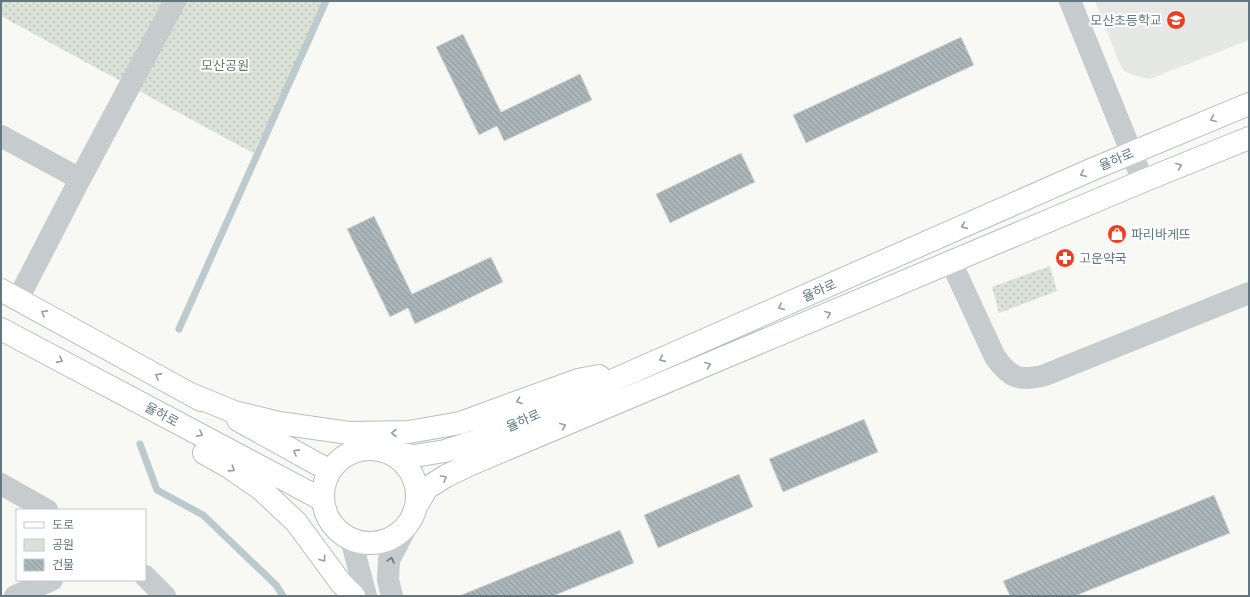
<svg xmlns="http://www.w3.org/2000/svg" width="1250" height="597" font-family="'Nunito Sans','Noto Sans KR',sans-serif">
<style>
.built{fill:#e6e8e6}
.green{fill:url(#green-dots)}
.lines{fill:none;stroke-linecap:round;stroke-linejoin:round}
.stream{stroke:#bccacd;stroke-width:7}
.building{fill:url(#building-back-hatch);stroke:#dadad8}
.major-casing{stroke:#b9bec1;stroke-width:24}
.minor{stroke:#c6cbcd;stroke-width:22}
.major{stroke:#fff;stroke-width:22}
.oneway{stroke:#90a0a8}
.oneway2{stroke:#667b86}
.labels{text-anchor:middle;stroke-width:4;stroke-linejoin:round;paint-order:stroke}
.poi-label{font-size:13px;fill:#617782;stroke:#fff;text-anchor:start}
.park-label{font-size:13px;fill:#677a61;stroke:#fff}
.street-label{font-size:13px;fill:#617782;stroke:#fff}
</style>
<defs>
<pattern id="green-dots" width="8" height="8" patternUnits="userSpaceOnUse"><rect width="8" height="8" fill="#dae1d6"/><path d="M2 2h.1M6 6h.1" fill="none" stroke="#b4bbb3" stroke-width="1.8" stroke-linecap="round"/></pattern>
<pattern id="building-back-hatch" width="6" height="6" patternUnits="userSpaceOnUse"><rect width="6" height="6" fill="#a9b5b9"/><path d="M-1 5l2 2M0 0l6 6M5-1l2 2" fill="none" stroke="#8d989c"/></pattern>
</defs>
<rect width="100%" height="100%" fill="#f8f8f5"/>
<!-- built -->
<path class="built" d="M 1095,1 L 1249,1 L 1249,40 L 1150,79 L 1135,76 L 1124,71 L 1119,62 Z"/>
<!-- green -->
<path class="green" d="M 1,1 L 328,1 L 253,153 L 1,16 Z
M 1050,266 L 1057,291 L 999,313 L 992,287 Z"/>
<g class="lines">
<!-- stream -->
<path class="stream" d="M 179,329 L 326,1
M 140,444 L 157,490 L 203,515 L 276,585 L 283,596"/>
</g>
<!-- building -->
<path class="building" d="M 463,34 L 501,112 L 580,74 L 592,100 L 504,141 L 497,126 L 479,135 L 436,47 Z
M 961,37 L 974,65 L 806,143 L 793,115 Z
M 741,153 L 755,182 L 670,223 L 656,194 Z
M 374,216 L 412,294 L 491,257 L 503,282 L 415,324 L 408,308 L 390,317 L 347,229 Z
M 864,419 L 878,452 L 783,492 L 769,459 Z
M 739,474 L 753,507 L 658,548 L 644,515 Z
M 1214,495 L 1230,533 L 1075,596 L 1010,596 L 1003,581 Z
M 620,530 L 634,563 L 553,596 L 459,596 Z"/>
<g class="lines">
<defs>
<path id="major" d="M 1,290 L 201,400
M 1,329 L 323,500
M 188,393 L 234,412 L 279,423 L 349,433 L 409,432 L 460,423 L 578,380 L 599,376
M 238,420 L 330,471
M323 496a47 47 0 1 1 94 0a47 47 0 1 1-94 0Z
M 386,451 L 414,456 L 445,451 L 473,442 L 1093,169 L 1249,104
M 204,453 L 229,467 L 262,490 L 296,522 L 341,583 L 354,596
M 417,505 L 427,488 L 446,476 L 471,464 L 1143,181 L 1249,138"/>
</defs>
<!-- major casing -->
<use href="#major" class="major-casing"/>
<!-- minor -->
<path class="minor" d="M 1070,1 L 1143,181
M 1,136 L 80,179 L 18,299
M 80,179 L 175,1
M 951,262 L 995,357 C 1010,378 1020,382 1045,375 L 1249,293
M 1,484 L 47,510
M 351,539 L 366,596
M 145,576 L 165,596
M 15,596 L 52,580
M 392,596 L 388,580 L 389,560 L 407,526"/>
<!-- major -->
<use href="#major" class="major"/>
</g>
<!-- one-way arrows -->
<defs><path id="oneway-chevron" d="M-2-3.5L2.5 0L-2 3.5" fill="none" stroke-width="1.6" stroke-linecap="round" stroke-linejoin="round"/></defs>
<g class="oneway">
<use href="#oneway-chevron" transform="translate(1213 119) rotate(158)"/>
<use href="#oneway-chevron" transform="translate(1179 166) rotate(-22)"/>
<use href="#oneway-chevron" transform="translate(1083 174) rotate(156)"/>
<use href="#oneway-chevron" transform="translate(964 226) rotate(156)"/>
<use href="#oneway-chevron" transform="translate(781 307) rotate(156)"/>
<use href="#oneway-chevron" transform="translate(44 313) rotate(-151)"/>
<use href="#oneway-chevron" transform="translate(828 314) rotate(-23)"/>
<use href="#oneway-chevron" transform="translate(662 359) rotate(156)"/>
<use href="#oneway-chevron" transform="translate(60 360) rotate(28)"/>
<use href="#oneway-chevron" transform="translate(708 365) rotate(-23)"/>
<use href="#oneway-chevron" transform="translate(158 376) rotate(-151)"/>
<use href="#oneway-chevron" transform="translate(519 401) rotate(160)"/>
<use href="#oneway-chevron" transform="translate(563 426) rotate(-23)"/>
<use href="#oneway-chevron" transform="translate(394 433) rotate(180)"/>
<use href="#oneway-chevron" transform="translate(200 434) rotate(28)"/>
<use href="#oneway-chevron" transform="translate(296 452) rotate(-151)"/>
<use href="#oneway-chevron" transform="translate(232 469) rotate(33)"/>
<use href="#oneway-chevron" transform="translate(444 478) rotate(-31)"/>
<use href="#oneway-chevron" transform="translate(323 559) rotate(54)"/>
</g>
<use class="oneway2" href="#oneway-chevron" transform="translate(391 560) rotate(-74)"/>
<!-- icons -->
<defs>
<symbol id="school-disc" viewBox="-11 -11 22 22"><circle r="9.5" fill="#ee3e1f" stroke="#fff"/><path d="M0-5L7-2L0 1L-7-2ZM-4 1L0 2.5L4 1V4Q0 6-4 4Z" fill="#fff"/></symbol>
<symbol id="shop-disc" viewBox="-11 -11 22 22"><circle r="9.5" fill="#ee3e1f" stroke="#fff"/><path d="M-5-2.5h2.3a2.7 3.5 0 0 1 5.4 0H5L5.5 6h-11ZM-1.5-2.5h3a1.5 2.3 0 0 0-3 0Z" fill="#fff"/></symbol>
<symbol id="pharmacy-disc" viewBox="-11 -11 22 22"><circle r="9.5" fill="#ee3e1f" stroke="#fff"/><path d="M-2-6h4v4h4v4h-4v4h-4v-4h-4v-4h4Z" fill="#fff"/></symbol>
</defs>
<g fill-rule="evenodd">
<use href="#school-disc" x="1165" y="9" width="22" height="22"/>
<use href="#shop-disc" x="1106" y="223" width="22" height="22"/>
<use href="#pharmacy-disc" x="1054" y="247" width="22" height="22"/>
</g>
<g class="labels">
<!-- poi labels -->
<g class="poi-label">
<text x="1162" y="25" text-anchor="end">모산초등학교</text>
<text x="1131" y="239">파리바게뜨</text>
<text x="1079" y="263">고운약국</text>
</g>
<!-- park labels -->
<g class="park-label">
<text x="225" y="70">모산공원</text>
</g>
<!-- street labels -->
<g class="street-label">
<text transform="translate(1116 159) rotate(-23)" y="5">율하로</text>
<text transform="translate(819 290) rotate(-24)" y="5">율하로</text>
<text transform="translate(162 414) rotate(28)" y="5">율하로</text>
<text transform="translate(523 420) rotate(-24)" y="5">율하로</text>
</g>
</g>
<!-- border -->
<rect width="1250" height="597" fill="none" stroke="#617782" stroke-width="4"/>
<!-- legend -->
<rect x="16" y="509" width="130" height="72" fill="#ffffff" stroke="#c0c9cd"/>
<rect x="24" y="522" width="20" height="6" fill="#ffffff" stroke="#c0c9cd"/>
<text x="52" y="529" font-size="12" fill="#617782">도로</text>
<rect x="24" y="539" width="20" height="12" fill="#dae1d6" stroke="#c0c9cd"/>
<text x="52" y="549" font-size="12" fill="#617782">공원</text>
<rect x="24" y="559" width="20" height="12" fill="url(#building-back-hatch)" stroke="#c0c9cd"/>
<text x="52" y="569" font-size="12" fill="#617782">건물</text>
</svg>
